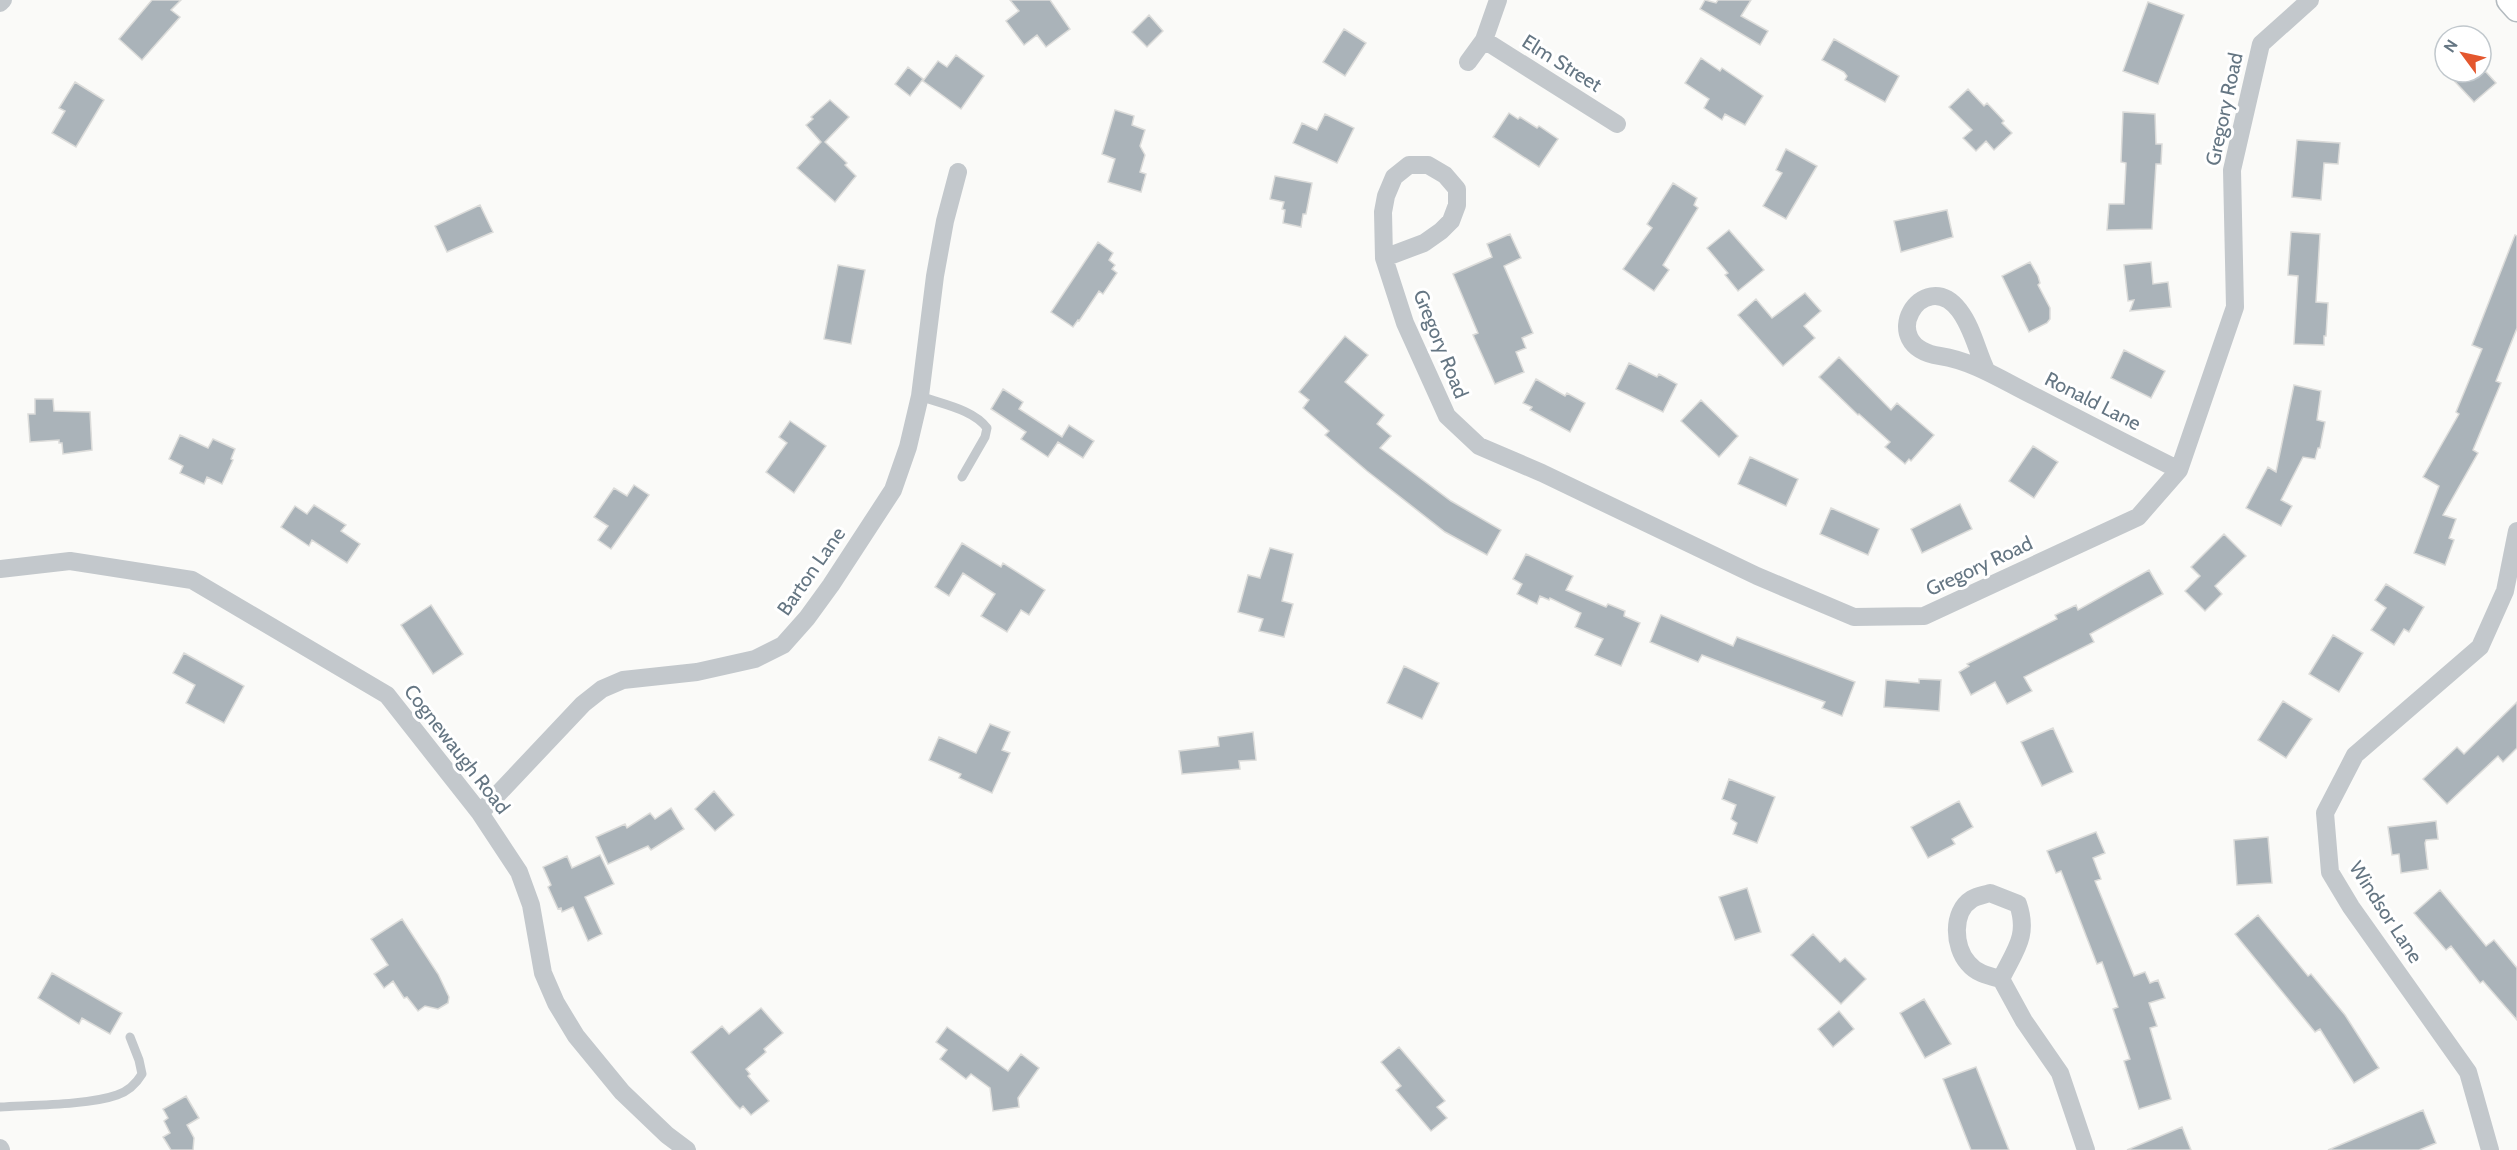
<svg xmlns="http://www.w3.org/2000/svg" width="2517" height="1150" font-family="Cabin,sans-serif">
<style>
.building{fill:#aab3b9;stroke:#dcdcda;stroke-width:1.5}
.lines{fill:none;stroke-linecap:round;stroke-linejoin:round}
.secondary-casing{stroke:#b3babf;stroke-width:27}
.lane{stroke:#c3c8cc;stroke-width:9}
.street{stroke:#c3c8cc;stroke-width:18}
.secondary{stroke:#fff;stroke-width:24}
.labels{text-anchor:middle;stroke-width:6;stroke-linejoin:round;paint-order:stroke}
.street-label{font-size:20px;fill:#657683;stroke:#fff}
</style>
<rect width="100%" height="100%" fill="#fafaf8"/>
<!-- building -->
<path class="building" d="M 152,0 L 181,0 L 171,10 L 180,17 L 142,60 L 119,39 Z
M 1010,0 L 1050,0 L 1070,29 L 1046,47 L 1037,35 L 1024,45 L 1006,21 L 1019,11 Z
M 1705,0 L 1716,3 L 1718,0 L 1751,0 L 1741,16 L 1768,31 L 1760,45 L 1700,9 Z
M 2148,2 L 2184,15 L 2158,84 L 2123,71 Z
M 1149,15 L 1163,31 L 1147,47 L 1132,32 Z
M 1344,29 L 1366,43 L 1345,76 L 1323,62 Z
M 1834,39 L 1899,76 L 1885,102 L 1845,80 L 1847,76 L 1844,72 L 1822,60 Z
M 956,55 L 984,76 L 961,109 L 923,81 L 938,61 L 947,67 Z
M 1701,58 L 1720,71 L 1722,68 L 1763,96 L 1745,125 L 1725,114 L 1722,120 L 1704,108 L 1709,99 L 1685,83 Z
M 908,67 L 923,79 L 910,96 L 895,84 Z
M 2446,72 L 2486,72 L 2496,83 L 2474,102 Z
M 75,82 L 104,100 L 76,147 L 52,133 L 65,111 L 59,108 Z
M 1968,89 L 1984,106 L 1987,103 L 2004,121 L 2002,123 L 2012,133 L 1994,150 L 1986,141 L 1976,151 L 1963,138 L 1972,130 L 1949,107 Z
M 830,100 L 849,117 L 825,142 L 847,163 L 845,165 L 856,176 L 835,202 L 797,168 L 821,142 L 806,125 L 813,119 L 811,117 Z
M 1115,110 L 1134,116 L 1132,125 L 1145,130 L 1140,146 L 1145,155 L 1140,172 L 1146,174 L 1141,192 L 1108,182 L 1115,159 L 1102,154 Z
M 2123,112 L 2155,114 L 2156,144 L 2162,144 L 2161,164 L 2156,164 L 2152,229 L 2107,230 L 2109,204 L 2124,204 L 2126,163 L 2121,162 Z
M 1509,113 L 1518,119 L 1520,117 L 1537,128 L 1539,126 L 1558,139 L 1539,167 L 1493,137 Z
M 1325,114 L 1354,128 L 1337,163 L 1293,143 L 1302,123 L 1317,130 Z
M 2297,140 L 2340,143 L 2338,164 L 2324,163 L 2321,200 L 2292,197 Z
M 1786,149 L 1817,166 L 1786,219 L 1763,206 L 1782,173 L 1776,170 Z
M 1275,176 L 1312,183 L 1306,214 L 1303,214 L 1301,227 L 1283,223 L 1285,210 L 1282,209 L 1284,202 L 1270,199 Z
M 1673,183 L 1697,198 L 1694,205 L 1698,208 L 1663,265 L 1669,270 L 1654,291 L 1623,269 L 1652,228 L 1647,224 Z
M 480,205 L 493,232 L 447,252 L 435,226 Z
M 1947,210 L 1953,237 L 1901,252 L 1894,221 Z
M 1729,230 L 1764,270 L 1738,291 L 1725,275 L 1728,273 L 1707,248 Z
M 2291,232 L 2320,234 L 2316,302 L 2328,303 L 2326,336 L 2324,336 L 2324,345 L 2294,344 L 2298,276 L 2288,275 Z
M 1510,234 L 1521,258 L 1504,266 L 1533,333 L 1522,338 L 1526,348 L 1516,352 L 1524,372 L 1495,384 L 1473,335 L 1478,333 L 1453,274 L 1492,257 L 1487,244 Z
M 2515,235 L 2517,236 L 2517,328 L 2496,381 L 2501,383 L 2473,450 L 2478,453 L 2443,515 L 2456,519 L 2449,538 L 2454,540 L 2445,565 L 2414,553 L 2439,486 L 2423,477 L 2459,414 L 2456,412 L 2482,349 L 2472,345 Z
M 1098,242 L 1113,253 L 1109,260 L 1115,265 L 1112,269 L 1117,273 L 1103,294 L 1099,291 L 1079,321 L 1078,320 L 1073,327 L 1051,312 Z
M 2030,262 L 2038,276 L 2040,283 L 2038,285 L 2050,308 L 2050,319 L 2047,323 L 2029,332 L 2002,276 Z
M 2151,262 L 2153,284 L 2168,282 L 2171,307 L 2130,311 L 2134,300 L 2128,301 L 2124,265 Z
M 838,265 L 865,270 L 851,344 L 824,339 Z
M 1805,293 L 1821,311 L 1804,326 L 1815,338 L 1783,366 L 1738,315 L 1756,299 L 1772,318 Z
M 1345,336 L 1368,355 L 1345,382 L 1384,415 L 1377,424 L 1391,436 L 1380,448 L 1451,501 L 1501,530 L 1487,555 L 1445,532 L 1367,471 L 1325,435 L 1329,431 L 1303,408 L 1309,400 L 1299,392 Z
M 2124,350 L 2165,371 L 2151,398 L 2111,378 Z
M 1839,357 L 1891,410 L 1897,403 L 1934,435 L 1911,461 L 1909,459 L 1905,464 L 1885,447 L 1890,442 L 1859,414 L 1858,415 L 1819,377 Z
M 1629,363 L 1657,377 L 1659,374 L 1677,384 L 1663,412 L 1616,389 Z
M 1536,379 L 1565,396 L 1567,393 L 1585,403 L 1570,432 L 1530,410 L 1532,407 L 1523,403 Z
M 2294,385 L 2321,391 L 2317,420 L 2325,422 L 2320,448 L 2318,448 L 2315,459 L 2303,457 L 2281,500 L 2292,506 L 2281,526 L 2246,508 L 2268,467 L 2276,472 Z
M 1003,389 L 1023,402 L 1019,409 L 1062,437 L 1069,425 L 1094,441 L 1083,458 L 1058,442 L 1048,457 L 1021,439 L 1026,432 L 991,409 Z
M 35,399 L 53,399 L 54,411 L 90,412 L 92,450 L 63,454 L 62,443 L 59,443 L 59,440 L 30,442 L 28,414 L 35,414 Z
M 1701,400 L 1738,436 L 1719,457 L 1681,421 Z
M 790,421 L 826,446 L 794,493 L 766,472 L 787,443 L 779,437 Z
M 180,435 L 208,448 L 213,439 L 235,449 L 231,459 L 233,460 L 222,484 L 207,477 L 204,484 L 180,473 L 183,466 L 169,459 Z
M 2033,446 L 2058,462 L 2034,498 L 2009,481 Z
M 1750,457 L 1798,479 L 1786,506 L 1738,484 Z
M 634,485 L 649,495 L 611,549 L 598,540 L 608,526 L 594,517 L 614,488 L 627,496 Z
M 1960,504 L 1972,529 L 1922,553 L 1911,529 Z
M 314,505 L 346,525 L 341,531 L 360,544 L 347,563 L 312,540 L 309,546 L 281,527 L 295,506 L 307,514 Z
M 1831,508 L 1879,529 L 1868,555 L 1820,534 Z
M 2224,534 L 2246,556 L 2215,586 L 2222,594 L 2205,611 L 2185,591 L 2200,576 L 2191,567 Z
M 962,543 L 1001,567 L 1003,563 L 1045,590 L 1029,615 L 1021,610 L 1007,632 L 981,616 L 995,594 L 963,573 L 949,596 L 935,587 Z
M 1270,548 L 1293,554 L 1282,601 L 1293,604 L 1284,637 L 1259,631 L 1263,619 L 1238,612 L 1248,575 L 1260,578 Z
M 1526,554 L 1573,576 L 1566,590 L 1606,607 L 1608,604 L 1625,611 L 1624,616 L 1640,623 L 1621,666 L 1595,655 L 1603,639 L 1575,627 L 1581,613 L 1550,598 L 1549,600 L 1540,596 L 1537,604 L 1517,594 L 1522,584 L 1513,579 Z
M 2149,570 L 2163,594 L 2090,634 L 2094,642 L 2024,677 L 2032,691 L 2007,704 L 1995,682 L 1971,695 L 1959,672 L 1969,666 L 1967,664 L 2057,619 L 2055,615 L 2076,605 L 2078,610 Z
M 2386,584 L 2424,607 L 2409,632 L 2404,629 L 2394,645 L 2371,630 L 2386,608 L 2375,600 Z
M 431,605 L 463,654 L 433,674 L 401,625 Z
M 1661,615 L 1733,646 L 1737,637 L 1855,682 L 1842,716 L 1822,708 L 1825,702 L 1804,694 L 1702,655 L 1698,662 L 1650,642 Z
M 2333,635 L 2363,653 L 2339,692 L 2309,674 Z
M 184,653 L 244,686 L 224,723 L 186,703 L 195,685 L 173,673 Z
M 1404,666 L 1439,683 L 1422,719 L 1387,703 Z
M 1919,679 L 1941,680 L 1939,711 L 1884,707 L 1886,680 L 1919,683 Z
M 2283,701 L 2312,719 L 2286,758 L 2258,740 Z
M 2517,702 L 2517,748 L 2503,762 L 2498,756 L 2447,804 L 2423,779 L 2457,747 L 2464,754 Z
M 990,724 L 1010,732 L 1002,750 L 1010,753 L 992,793 L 959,778 L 961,774 L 929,760 L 939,737 L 976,753 Z
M 2053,728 L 2073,772 L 2042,786 L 2021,742 Z
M 1253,732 L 1256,760 L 1239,761 L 1240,769 L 1182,774 L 1179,751 L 1219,746 L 1218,737 Z
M 1729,779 L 1775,797 L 1757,843 L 1733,834 L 1737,823 L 1731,819 L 1736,805 L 1722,799 Z
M 714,791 L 734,815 L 715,831 L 695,809 Z
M 1959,801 L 1973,827 L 1952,839 L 1955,844 L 1928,858 L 1911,827 Z
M 671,808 L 684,829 L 651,850 L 648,846 L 608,864 L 596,837 L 625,824 L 627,828 L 650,813 L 655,819 Z
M 2436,821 L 2438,839 L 2426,840 L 2425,843 L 2428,869 L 2401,873 L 2399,854 L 2392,855 L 2388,827 Z
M 2096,832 L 2105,853 L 2093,858 L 2101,879 L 2095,881 L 2134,976 L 2145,972 L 2150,983 L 2158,980 L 2165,998 L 2149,1003 L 2157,1026 L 2150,1028 L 2171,1099 L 2139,1109 L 2124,1061 L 2130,1059 L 2113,1009 L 2118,1007 L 2102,962 L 2097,964 L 2061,871 L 2056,873 L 2047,851 Z
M 2268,837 L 2272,883 L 2237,885 L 2234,840 Z
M 600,855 L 614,884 L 585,897 L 602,934 L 588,941 L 573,907 L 562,912 L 561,908 L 558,909 L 548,887 L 551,885 L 543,867 L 567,856 L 572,868 Z
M 1747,888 L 1761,932 L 1735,940 L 1719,897 Z
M 2440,890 L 2486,946 L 2494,940 L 2517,968 L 2517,1020 L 2483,981 L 2480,983 L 2451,946 L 2446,950 L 2414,913 Z
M 2258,915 L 2308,976 L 2311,974 L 2345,1015 L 2379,1068 L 2354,1083 L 2320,1029 L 2315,1032 L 2235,934 Z
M 402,919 L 438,974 L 449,997 L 448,1003 L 438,1009 L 425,1006 L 418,1011 L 407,997 L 404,998 L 393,981 L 384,988 L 374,974 L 388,965 L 371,939 Z
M 1813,934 L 1840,962 L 1845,958 L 1866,979 L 1841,1004 L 1791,955 Z
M 52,973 L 122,1013 L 110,1034 L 82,1018 L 79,1024 L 38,998 Z
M 1924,999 L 1951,1044 L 1925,1058 L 1900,1013 Z
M 761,1008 L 783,1033 L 764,1049 L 766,1052 L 746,1069 L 750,1074 L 748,1076 L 769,1101 L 751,1115 L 743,1106 L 740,1109 L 735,1104 L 691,1052 L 722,1026 L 729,1034 Z
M 1839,1011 L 1854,1029 L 1833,1047 L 1818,1029 Z
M 947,1027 L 1008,1071 L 1021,1054 L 1039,1068 L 1018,1098 L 1019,1107 L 993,1111 L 990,1088 L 971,1074 L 966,1079 L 940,1059 L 947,1050 L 936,1042 Z
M 1399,1047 L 1445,1101 L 1437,1107 L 1447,1118 L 1431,1131 L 1396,1090 L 1401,1086 L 1381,1062 Z
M 1976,1067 L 2009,1150 L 1971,1150 L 1943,1079 Z
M 186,1096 L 199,1118 L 187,1125 L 194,1138 L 193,1150 L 171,1150 L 163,1137 L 170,1133 L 164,1121 L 168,1118 L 163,1109 Z
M 2423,1110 L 2436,1143 L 2419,1150 L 2328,1150 Z
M 2182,1127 L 2191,1150 L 2127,1150 Z"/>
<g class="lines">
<defs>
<path id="secondary" d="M 2509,0 L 2517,9"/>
</defs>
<!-- secondary casing -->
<use href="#secondary" class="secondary-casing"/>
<!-- lane -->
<path class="lane" d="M 920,396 C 941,404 973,409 987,428 L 985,437 L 962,477
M 0,1107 C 32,1105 89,1105 117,1095 C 129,1091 136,1084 142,1074 L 139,1060 L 130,1037"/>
<!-- street -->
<path class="street" d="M 0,3 L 3,0
M 1484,40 L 1617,124
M 1468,62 L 1484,40 L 1498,0
M 1384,258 L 1424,243 L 1441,231 L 1451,221 L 1457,205 L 1457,189 L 1445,175 L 1428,165 L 1409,165 L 1394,177 L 1386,196 L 1383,212 L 1384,258 L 1405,323 L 1447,416 L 1479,446 L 1542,473 L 1757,576 L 1854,617 L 1924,616 L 2138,517 L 2179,470 L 2235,307 L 2232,170 L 2261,44 L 2310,0
M 1987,372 C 1977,352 1973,328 1959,310 C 1923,264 1873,346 1940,356 C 1974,361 2005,382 2036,397 C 2084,422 2131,446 2179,470
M 0,569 L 70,561 L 192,580 L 387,695 L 480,813 L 519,872 L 531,905 L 543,973 L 556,1003 L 576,1036 L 622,1092 L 667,1135 L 687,1150
M 480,813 L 583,704 L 602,689 L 623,680 L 697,672 L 755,659 L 783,645 L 807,618 L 831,585 L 893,490 L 908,447 L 920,396 L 935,276 L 945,221 L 958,172
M 1990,893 L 2018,904 C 2029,936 2015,950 2001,979 C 1989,976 1977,974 1968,963 C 1954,947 1951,912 1972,899 C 1977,896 1984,895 1990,893 Z
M 2001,979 L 2024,1021 L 2060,1073 L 2086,1150
M 0,1148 L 1,1150
M 2490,1150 L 2468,1072 L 2351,907 L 2330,872 L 2325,813 L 2355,755 L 2480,647 L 2505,591 L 2517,531"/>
<!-- secondary -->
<use href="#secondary" class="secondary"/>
</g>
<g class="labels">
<!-- street labels -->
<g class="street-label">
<text transform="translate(1562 63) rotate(32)" y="7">Elm Street</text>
<text transform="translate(2224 109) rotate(-78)" y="7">Gregory Road</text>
<text transform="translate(1441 344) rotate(68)" y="7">Gregory Road</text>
<text transform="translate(2093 401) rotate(27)" y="7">Ronald Lane</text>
<text transform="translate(1979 566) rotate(-25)" y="7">Gregory Road</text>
<text transform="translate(811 571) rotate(-55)" y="7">Barton Lane</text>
<text transform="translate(457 749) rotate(52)" y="7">Cognewaugh Road</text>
<text transform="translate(2386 912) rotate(57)" y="7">Windsor Lane</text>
</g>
</g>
<!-- north arrow -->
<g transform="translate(2463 54) rotate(303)"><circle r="28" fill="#ffffff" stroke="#c1c8cd" stroke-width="1.5"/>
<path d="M0-4.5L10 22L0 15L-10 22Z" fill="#e4572e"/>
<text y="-9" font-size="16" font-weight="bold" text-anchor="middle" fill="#657683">N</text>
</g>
</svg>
